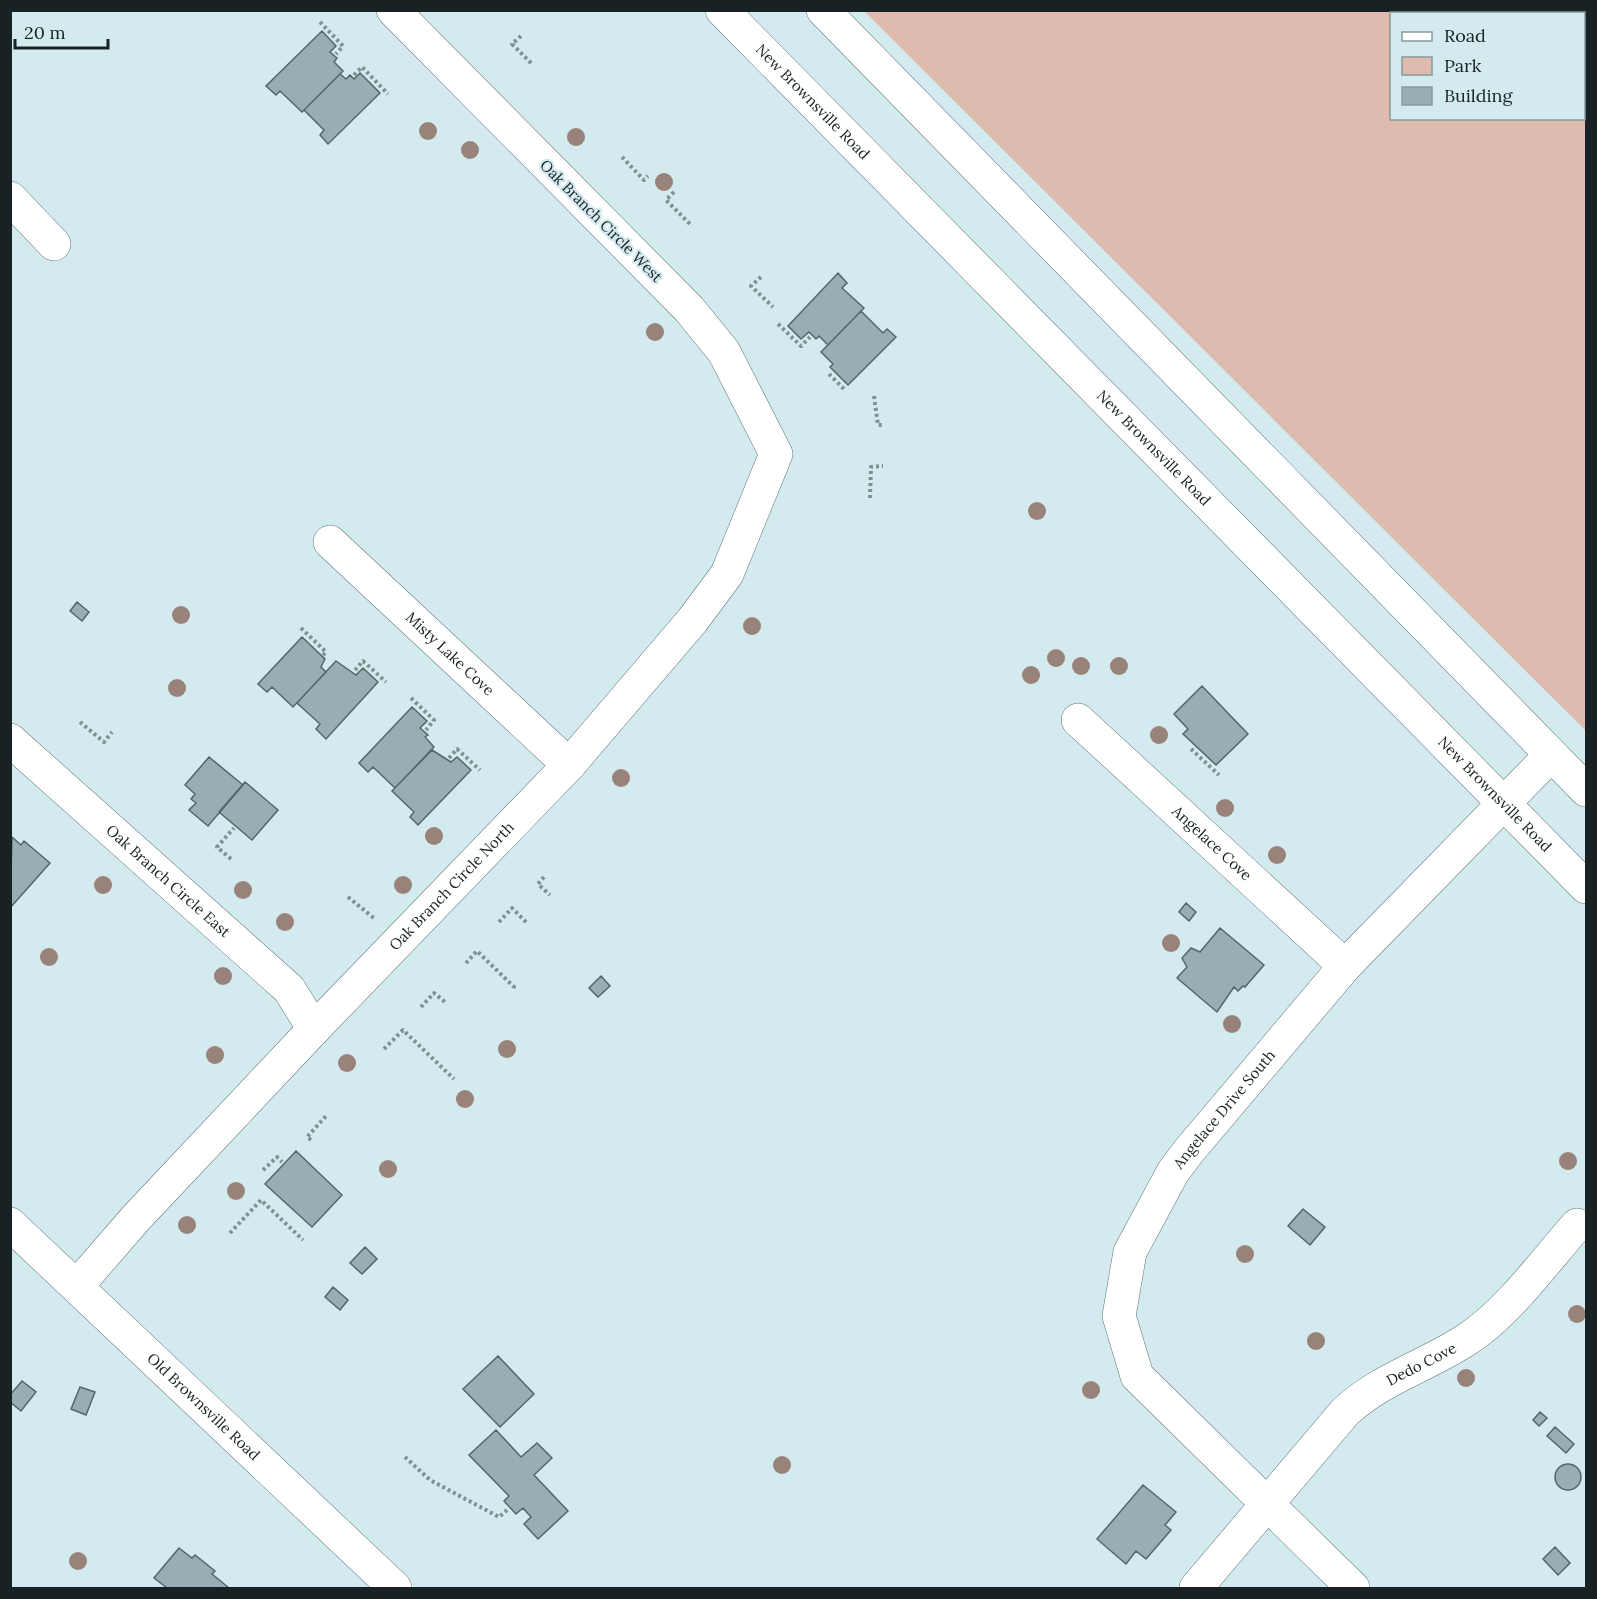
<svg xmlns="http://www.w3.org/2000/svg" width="1597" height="1599" font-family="Lora,serif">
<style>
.green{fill:#dfbaae;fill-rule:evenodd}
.building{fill:#99aeb3;stroke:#53676b;stroke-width:1.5}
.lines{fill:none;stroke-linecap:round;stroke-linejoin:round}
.minor-casing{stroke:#62767b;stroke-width:34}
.tertiary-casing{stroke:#62767b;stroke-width:34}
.secondary-casing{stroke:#62767b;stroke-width:34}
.path{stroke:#809194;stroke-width:4;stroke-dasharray:3 3;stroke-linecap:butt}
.minor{stroke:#fff;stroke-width:33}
.tertiary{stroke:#fff;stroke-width:33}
.secondary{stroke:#fff;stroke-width:33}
.tree{fill:#998279}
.labels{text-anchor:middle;stroke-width:4.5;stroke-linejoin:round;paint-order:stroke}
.street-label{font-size:15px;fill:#182123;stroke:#d3eaee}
</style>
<rect width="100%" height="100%" fill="#d3eaee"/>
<!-- green -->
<path class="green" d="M 864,11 L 1586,11 L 1586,731 ZM 1392,14 L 1584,14 L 1584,118 L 1392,118 Z"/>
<!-- building -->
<path class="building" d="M 322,31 L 336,46 L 330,52 L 337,58 L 334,62 L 343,71 L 302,112 L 280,91 L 276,95 L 266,86 Z
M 360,73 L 380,93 L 328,144 L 320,135 L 324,130 L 304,110 L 340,74 L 346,79 L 350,75 L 354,79 Z
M 838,273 L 847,283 L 842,288 L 864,308 L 828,345 L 819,336 L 816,339 L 809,332 L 801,339 L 788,326 Z
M 861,311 L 883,333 L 887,329 L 896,337 L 848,385 L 830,367 L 833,364 L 821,352 Z
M 77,602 L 89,612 L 82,621 L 70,611 Z
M 302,637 L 325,659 L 321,667 L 326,672 L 293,707 L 272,687 L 267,692 L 258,684 Z
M 336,661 L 356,675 L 363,668 L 378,682 L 326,739 L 316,729 L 320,724 L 297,703 Z
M 1202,686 L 1248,734 L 1216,765 L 1183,734 L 1188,729 L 1174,714 Z
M 412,707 L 427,721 L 420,728 L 428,735 L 425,737 L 434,747 L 395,788 L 373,767 L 368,772 L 359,763 Z
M 432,750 L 451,762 L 457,757 L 471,770 L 418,825 L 410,817 L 414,812 L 392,791 Z
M 209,757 L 243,785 L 208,826 L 189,810 L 196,803 L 191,799 L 195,794 L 185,785 Z
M 245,782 L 278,810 L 252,840 L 219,812 Z
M 12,837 L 21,845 L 24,841 L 50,863 L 10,908 Z
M 1186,903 L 1196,912 L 1189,921 L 1179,912 Z
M 1220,928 L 1264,965 L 1245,987 L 1243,986 L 1238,991 L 1234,987 L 1217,1012 L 1177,978 L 1187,967 L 1182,958 L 1191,948 L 1200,952 Z
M 601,976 L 610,986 L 598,997 L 589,988 Z
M 296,1151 L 342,1195 L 312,1227 L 265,1184 Z
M 1303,1209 L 1325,1227 L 1310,1245 L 1288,1226 Z
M 365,1247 L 377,1259 L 362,1274 L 350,1263 Z
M 333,1287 L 348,1300 L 340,1310 L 325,1297 Z
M 498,1356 L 534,1394 L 500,1427 L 463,1389 Z
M 22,1381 L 36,1392 L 21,1411 L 10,1402 L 10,1395 Z
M 80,1387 L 95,1392 L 86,1415 L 71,1409 Z
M 1540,1412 L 1547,1418 L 1539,1426 L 1533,1420 Z
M 1555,1427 L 1574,1444 L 1566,1453 L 1547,1436 Z
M 496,1430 L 521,1457 L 537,1443 L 552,1458 L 534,1475 L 568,1511 L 538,1539 L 524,1524 L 531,1517 L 523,1508 L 516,1514 L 504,1501 L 509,1496 L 469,1455 Z
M1555 1477a13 13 0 1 1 26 0a13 13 0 1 1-26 0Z
M 1143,1485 L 1176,1512 L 1165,1525 L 1171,1530 L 1146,1559 L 1136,1551 L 1126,1564 L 1097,1539 Z
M 1555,1547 L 1570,1563 L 1558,1575 L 1543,1559 Z
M 179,1548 L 192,1558 L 195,1555 L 215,1571 L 212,1574 L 229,1588 L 167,1588 L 154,1578 Z"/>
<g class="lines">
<defs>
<g id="minor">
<path d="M 10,198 L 54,244"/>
<path id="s1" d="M 330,542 L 569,765"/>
<path id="s2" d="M 1078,720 L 1345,966"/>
<path id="s3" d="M 10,740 L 289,989 L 314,1029"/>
<path id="s4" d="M 77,1286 L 136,1218 L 314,1029 L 569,765 L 692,621 L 727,574 L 776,454 L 724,352 L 689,309 L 393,10"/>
<path id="s5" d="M 1196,1588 L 1345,1412 C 1380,1379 1426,1366 1466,1340 C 1508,1313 1544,1262 1577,1225"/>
<path id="s6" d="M 1353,1588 L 1137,1376 L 1119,1316 L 1130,1252 L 1173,1172 L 1188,1152 L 1345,966 L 1551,755"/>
</g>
<g id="tertiary">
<path id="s7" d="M 10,1224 L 395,1588"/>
</g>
<g id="secondary">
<path id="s8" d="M 722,10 L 1586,887"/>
<path d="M 823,10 L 1586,790"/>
</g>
</defs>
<!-- minor casing -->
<use href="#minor" class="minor-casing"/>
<!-- tertiary casing -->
<use href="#tertiary" class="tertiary-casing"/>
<!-- secondary casing -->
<use href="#secondary" class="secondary-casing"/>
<!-- path -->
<path class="path" d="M 320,22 L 343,46 L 336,54
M 521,36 L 512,44 L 532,64
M 354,75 L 362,67 L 388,94
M 622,157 L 644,180 L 648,176
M 674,192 L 666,200 L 692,226
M 761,277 L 751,286 L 773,307
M 778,324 L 801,346 L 810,337
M 829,374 L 846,391
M 874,396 L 878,425 L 882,425
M 870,498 L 871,467 L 883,466
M 301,628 L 326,652 L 323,655
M 355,670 L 363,661 L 386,682
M 411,698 L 434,720 L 426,730
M 80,722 L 104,742 L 112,732
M 1191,749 L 1219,775
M 449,758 L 457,749 L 480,770
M 231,859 L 217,847 L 234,828
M 544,877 L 538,884 L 550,895
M 348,897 L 375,919
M 499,922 L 512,908 L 527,923
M 466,963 L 477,951 L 514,987 L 513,989
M 421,1007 L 434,993 L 445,1002
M 384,1049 L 403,1030 L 454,1079
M 311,1140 L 307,1137 L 327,1115
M 263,1170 L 277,1157 L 282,1162
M 230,1233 L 261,1200 L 303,1240
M 405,1457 L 430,1480 L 499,1517 L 507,1510"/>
<!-- minor -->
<use href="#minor" class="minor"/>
<!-- tertiary -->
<use href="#tertiary" class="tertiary"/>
<!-- secondary -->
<use href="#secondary" class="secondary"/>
</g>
<!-- trees -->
<g class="tree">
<circle cx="428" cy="131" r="9"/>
<circle cx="576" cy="137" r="9"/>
<circle cx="470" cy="150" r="9"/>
<circle cx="664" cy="182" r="9"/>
<circle cx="655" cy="332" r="9"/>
<circle cx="1037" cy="511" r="9"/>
<circle cx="181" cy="615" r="9"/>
<circle cx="752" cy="626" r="9"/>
<circle cx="1056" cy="658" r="9"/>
<circle cx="1081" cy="666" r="9"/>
<circle cx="1119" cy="666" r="9"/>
<circle cx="1031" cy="675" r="9"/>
<circle cx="177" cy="688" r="9"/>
<circle cx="1159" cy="735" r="9"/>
<circle cx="621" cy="778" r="9"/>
<circle cx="1225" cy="808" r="9"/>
<circle cx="434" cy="836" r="9"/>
<circle cx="1277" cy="855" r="9"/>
<circle cx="103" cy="885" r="9"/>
<circle cx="403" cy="885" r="9"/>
<circle cx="243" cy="890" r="9"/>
<circle cx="285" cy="922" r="9"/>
<circle cx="1171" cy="943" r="9"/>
<circle cx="49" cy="957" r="9"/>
<circle cx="223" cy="976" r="9"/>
<circle cx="1232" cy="1024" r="9"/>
<circle cx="507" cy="1049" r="9"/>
<circle cx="215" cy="1055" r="9"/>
<circle cx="347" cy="1063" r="9"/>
<circle cx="465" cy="1099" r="9"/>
<circle cx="1568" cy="1161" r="9"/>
<circle cx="388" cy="1169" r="9"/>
<circle cx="236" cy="1191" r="9"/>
<circle cx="187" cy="1225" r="9"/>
<circle cx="1245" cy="1254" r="9"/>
<circle cx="1577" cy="1314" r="9"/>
<circle cx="1316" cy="1341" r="9"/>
<circle cx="1466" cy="1378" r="9"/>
<circle cx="1091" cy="1390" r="9"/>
<circle cx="782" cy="1465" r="9"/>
<circle cx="78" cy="1561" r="9"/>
</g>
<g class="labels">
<!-- street labels -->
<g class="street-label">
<text dy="5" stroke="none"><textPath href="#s8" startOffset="129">New Brownsville Road</textPath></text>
<text transform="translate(601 221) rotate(45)" y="5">Oak Branch Circle West</text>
<text dy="5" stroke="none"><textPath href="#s8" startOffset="615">New Brownsville Road</textPath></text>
<text dy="5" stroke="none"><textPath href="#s1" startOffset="164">Misty Lake Cove</textPath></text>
<text dy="5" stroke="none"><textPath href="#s8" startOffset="1101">New Brownsville Road</textPath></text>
<text dy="5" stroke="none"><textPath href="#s2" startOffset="182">Angelace Cove</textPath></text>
<text dy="5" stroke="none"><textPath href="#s3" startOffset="212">Oak Branch Circle East</textPath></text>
<text dy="5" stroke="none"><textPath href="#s4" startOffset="548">Oak Branch Circle North</textPath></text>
<text dy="5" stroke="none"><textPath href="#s6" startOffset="602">Angelace Drive South</textPath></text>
<text dy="5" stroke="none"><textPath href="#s5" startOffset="321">Dedo Cove</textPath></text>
<text dy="5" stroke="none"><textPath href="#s7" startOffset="266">Old Brownsville Road</textPath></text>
</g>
</g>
<!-- border -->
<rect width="1597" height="1599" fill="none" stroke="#182123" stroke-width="24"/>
<!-- legend -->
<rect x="1390" y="12" width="195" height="108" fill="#d3eaee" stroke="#889a9d" stroke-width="1.5"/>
<rect x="1402" y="32" width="30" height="9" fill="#ffffff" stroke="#889a9d" stroke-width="1.5"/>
<text x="1444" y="42" font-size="18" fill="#182123">Road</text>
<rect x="1402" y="57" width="30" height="18" fill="#dfbaae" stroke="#889a9d" stroke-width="1.5"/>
<text x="1444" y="72" font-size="18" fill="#182123">Park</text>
<rect x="1402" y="87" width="30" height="18" fill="#99aeb3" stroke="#889a9d" stroke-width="1.5"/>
<text x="1444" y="102" font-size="18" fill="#182123">Building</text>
<!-- scale -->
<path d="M15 39v9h93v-9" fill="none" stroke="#182123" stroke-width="3"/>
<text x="24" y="39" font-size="18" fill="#182123" stroke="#d3eaee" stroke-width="4.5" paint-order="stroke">20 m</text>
</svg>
